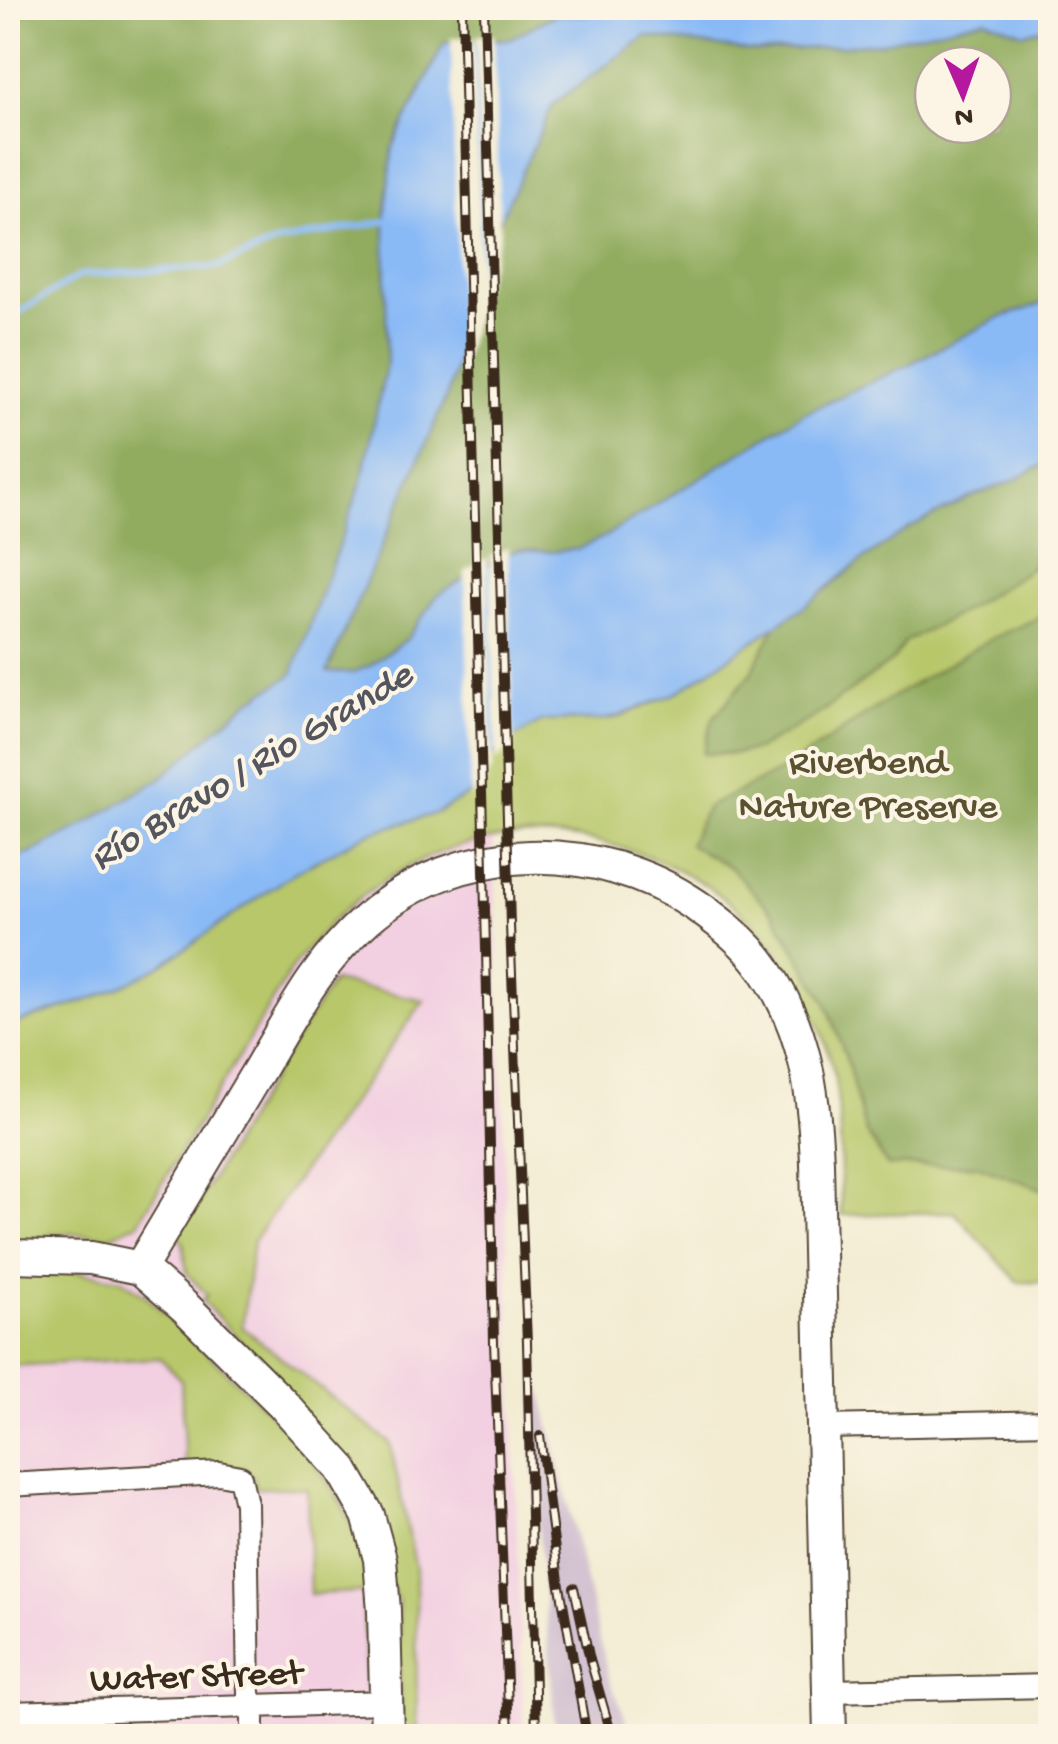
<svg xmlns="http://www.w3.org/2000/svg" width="1058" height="1744" font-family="'Gochi Hand',sans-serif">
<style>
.built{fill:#f2cfe1}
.industrial{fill:#cfbdcf}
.green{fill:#b7c76a;stroke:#797844;stroke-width:2.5}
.forest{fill:#91ac5e;stroke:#666b3e;stroke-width:2.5;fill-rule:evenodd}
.water{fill:#8abaf6;stroke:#62728a;stroke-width:2.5}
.pier{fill:#f3ecd3}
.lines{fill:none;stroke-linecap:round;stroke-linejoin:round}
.stream{stroke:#8abaf6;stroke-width:6}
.street-casing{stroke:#574739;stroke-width:26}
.secondary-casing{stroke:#574739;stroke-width:36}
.street{stroke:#fff;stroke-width:22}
.secondary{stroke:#fff;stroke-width:32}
.rail-casing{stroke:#3b2a1e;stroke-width:10}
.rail{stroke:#fcf5e5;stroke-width:6;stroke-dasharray:19;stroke-linecap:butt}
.labels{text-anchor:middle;stroke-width:8;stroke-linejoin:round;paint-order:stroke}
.park-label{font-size:38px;fill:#5a5131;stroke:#fcf5e5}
.street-label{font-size:38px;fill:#3b2a1e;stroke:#fcf5e5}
.water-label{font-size:40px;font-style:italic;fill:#53555f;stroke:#fcf5e5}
</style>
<rect width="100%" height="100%" fill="#fcf5e5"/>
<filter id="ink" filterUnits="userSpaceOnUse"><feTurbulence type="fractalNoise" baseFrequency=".01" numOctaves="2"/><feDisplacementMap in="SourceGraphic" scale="20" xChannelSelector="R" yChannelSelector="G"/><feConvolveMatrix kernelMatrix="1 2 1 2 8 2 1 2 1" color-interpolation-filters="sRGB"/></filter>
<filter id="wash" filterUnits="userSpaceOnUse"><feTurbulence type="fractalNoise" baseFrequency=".0048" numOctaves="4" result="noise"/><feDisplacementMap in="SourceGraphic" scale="40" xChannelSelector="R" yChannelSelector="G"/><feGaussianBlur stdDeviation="2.25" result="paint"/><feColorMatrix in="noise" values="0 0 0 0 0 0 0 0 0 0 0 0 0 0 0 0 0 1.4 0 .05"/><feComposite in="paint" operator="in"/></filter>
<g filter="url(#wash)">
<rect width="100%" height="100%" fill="#f3ecd3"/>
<!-- built -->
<path class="built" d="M 491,758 L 524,1736 L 8,1736 L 8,1026 L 160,966 L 270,889 Z"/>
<!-- industrial -->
<path class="industrial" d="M 534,1358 L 608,1675 L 633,1736 L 556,1736 L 533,1464 Z"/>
<!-- green -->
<path class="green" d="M 1050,461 L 1050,1283 L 1018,1282 L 954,1212 L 841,1215 C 840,1172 842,1128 836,1085 C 830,1048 814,1011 795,979 C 765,926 715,884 659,861 C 520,803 384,846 294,965 L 138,1223 L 110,1236 L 51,1233 L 50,1241 L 8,1240 L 8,1026 L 97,997 L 160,966 L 292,874 L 366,834 L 392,825 L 491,758 L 504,744 L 516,735 L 543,721 L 603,720 L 620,717 L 675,694 L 805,606 L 909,528 L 975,495 L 1010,482 Z
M 333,981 L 424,1000 L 253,1241 L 242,1327 L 390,1443 L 416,1569 L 417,1736 L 401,1736 L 398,1600 L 274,1375 L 202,1301 L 207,1295 L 187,1274 L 183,1242 L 177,1237 L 279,1065 Z
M 37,1265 L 121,1279 L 146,1296 C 173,1322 201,1348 229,1374 C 285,1427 347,1485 364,1564 C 372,1604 370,1646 371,1686 L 366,1686 L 363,1592 L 310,1594 L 307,1488 L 255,1488 L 253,1477 L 245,1468 L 185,1468 L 181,1379 L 160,1358 L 8,1366 L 8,1266 Z"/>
<!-- forest -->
<path class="forest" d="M 39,8 L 609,8 L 588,14 L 557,14 L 509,39 L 444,43 L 393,146 L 385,221 L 387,362 L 362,481 L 292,675 L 247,703 L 160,779 L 79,828 L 29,854 L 8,861 L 8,18 Z
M 985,19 L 1024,33 L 1050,26 L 1050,301 L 999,318 L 910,364 L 806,412 L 608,535 L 579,549 L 551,552 L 519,550 L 437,596 L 407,639 L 369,666 L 353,673 L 327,673 L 448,392 L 497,226 L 553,104 L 645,36 L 757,52 L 879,43 ZM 933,65 L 993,65 L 993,125 L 933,125 Z
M 1050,461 L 1050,556 L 964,611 L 905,642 L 893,660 L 817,715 L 756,750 L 732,754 L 703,753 L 713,718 L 749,676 L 777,624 L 834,584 L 862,560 L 909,528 L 975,495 L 1010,482 Z
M 1050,613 L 1050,1192 L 976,1165 L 888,1166 L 865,1131 L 847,1060 L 826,1002 L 774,914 L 731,868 L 689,844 L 707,807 L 790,766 L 889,699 L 992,638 Z"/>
<!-- water -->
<path class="water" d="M 609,8 L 1050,8 L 1050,26 L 1024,33 L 985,19 L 879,43 L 757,52 L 646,36 L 553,104 L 497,226 L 448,392 L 327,672 L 353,673 L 369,666 L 407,639 L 437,596 L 502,555 L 519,550 L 551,552 L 579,549 L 608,535 L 806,412 L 910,364 L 999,318 L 1050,301 L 1050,461 L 1010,482 L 975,495 L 909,528 L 862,560 L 805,606 L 675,694 L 620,716 L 603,720 L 543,721 L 532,727 L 504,744 L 491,758 L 472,793 L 434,814 L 366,834 L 292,874 L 160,966 L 130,982 L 97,997 L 8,1026 L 8,861 L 29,854 L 79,828 L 160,779 L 247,703 L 292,675 L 362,481 L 387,362 L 385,221 L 393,147 L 444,43 L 509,39 L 557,14 L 588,14 Z"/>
<!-- pier -->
<path class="pier" d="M 494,35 L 500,235 L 483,292 L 476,36 Z
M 474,37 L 481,300 L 460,371 L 451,38 Z
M 508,548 L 514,743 L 496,761 L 490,556 Z
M 487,558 L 493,767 L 485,783 L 471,799 L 465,571 Z"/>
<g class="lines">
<!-- stream -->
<path class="stream" d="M 8,319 L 80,275 L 216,267 L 279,242 L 385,221"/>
</g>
</g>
<g filter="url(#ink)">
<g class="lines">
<defs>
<path id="street" d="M 824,1427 L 1050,1422
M 8,1485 L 219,1473 L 240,1477 L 246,1504 L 249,1694 L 253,1706 L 253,1736
M 829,1691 L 1050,1686
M 8,1713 L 386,1702"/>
<path id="secondary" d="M 8,1256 L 91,1258 L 140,1268 L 185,1307 L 281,1402 L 341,1468 L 368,1515 L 380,1559 L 384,1611 L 387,1736
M 140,1268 C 179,1203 218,1138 257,1073 C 289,1019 319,960 367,919 C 459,839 597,838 697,906 C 721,923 747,943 764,968 C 805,1028 814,1091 817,1162 L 830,1736"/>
</defs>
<!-- street casing -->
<use href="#street" class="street-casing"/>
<!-- secondary casing -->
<use href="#secondary" class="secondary-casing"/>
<!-- street -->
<use href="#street" class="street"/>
<!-- secondary -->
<use href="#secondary" class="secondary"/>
<defs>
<path id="rail" d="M 462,8 L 486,949 L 494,1342 L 509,1736
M 484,8 L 510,925 L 527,1342 L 536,1736
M 540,1436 L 559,1581 L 587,1736
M 574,1588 L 590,1660 L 612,1736"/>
</defs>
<!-- rail casing -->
<use href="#rail" class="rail-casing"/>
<!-- rail -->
<use href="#rail" class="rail"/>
</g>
</g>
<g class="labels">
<!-- park labels -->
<g class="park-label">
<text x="868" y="772">Riverbend<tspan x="868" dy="44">Nature Preserve</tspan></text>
</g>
<!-- street labels -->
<g class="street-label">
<text transform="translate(196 1673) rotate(-2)" y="13">Water Street</text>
</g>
<!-- water labels -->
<g class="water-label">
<text transform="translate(249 763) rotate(-31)" y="14">Río Bravo / Rio Grande</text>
</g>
</g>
<!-- margin -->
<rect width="1058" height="1744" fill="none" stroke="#fcf5e5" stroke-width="40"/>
<!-- north arrow -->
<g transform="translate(963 95) rotate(178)"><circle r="48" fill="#fcf5e5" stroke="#afa495" stroke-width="2.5"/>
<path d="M0-8L18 38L0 25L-18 38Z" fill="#b5179e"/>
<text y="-15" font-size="28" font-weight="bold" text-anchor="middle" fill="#3b2a1e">N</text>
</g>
</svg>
